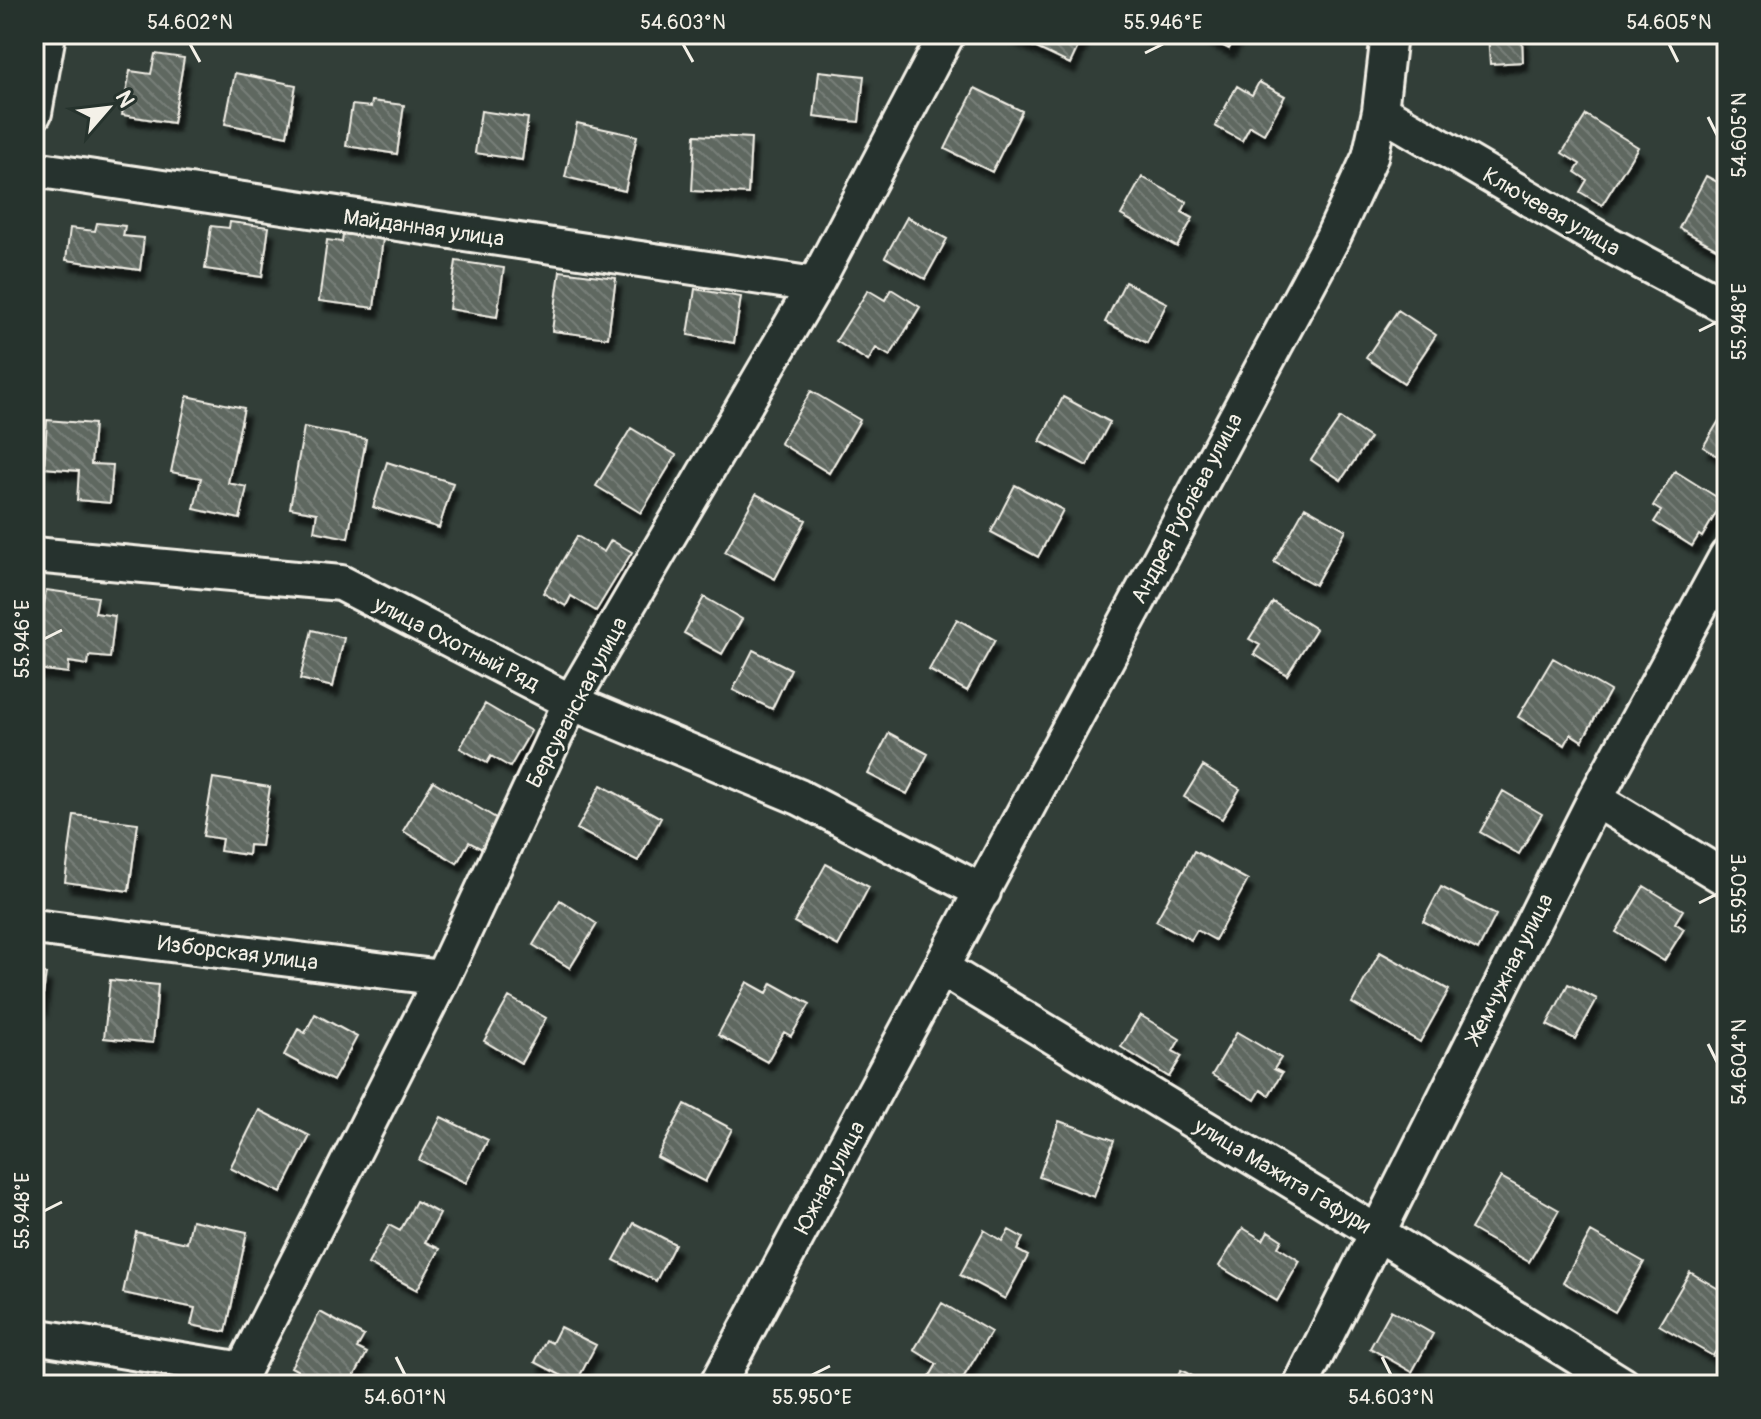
<svg xmlns="http://www.w3.org/2000/svg" width="1761" height="1419" font-family="Pangolin,sans-serif">
<style>
.building{fill:url(#building-back-hatch);stroke:#f4f1e8;stroke-width:2;filter:url(#shadow)}
.lines{fill:none;stroke-linecap:round;stroke-linejoin:round}
.minor-casing{stroke:#f4f1e8;stroke-width:40}
.minor{stroke:#26332d;stroke-width:34}
.ticks{fill:none;stroke:#f4f1e8;stroke-width:3}
.labels{text-anchor:middle;stroke-width:6;stroke-linejoin:round;paint-order:stroke}
.street-label{font-size:22px;fill:#f4f1e8;stroke:#26332d}
.neatline{fill:none;stroke:#f4f1e8;stroke-width:3}
.ticks-label{font-size:20px;text-anchor:middle;fill:#f4f1e8}
</style>
<defs>
<pattern id="building-back-hatch" width="6" height="6" patternUnits="userSpaceOnUse" patternTransform="scale(2)"><rect width="6" height="6" fill="#5f6861"/><path d="M-1 5l2 2M0 0l6 6M5-1l2 2" fill="none" stroke="#777e78"/></pattern>
<filter id="shadow"><feDropShadow dx="5" dy="9" stdDeviation="2" flood-color="#0009"/></filter>
</defs>
<rect width="100%" height="100%" fill="#323e38"/>
<filter id="ink" filterUnits="userSpaceOnUse"><feTurbulence type="fractalNoise" baseFrequency=".0125" numOctaves="2"/><feDisplacementMap in="SourceGraphic" scale="16" xChannelSelector="R" yChannelSelector="G"/><feConvolveMatrix kernelMatrix="1 2 1 2 8 2 1 2 1" color-interpolation-filters="sRGB"/></filter>
<g filter="url(#ink)">
<!-- building -->
<path class="building" d="M 1007,34 L 1084,34 L 1070,64 Z
M 1200,34 L 1237,34 L 1229,49 Z
M 1488,34 L 1522,34 L 1523,62 L 1490,64 Z
M 155,54 L 184,58 L 173,123 L 122,115 L 130,71 L 151,74 Z
M 819,71 L 864,76 L 859,122 L 814,117 Z
M 235,73 L 296,85 L 287,136 L 225,124 Z
M 1259,82 L 1285,96 L 1264,134 L 1250,126 L 1242,141 L 1215,126 L 1237,86 L 1252,95 Z
M 975,88 L 1022,111 L 992,172 L 945,149 Z
M 372,101 L 404,105 L 397,154 L 346,146 L 352,105 L 371,107 Z
M 481,111 L 528,118 L 522,160 L 475,153 Z
M 1586,115 L 1638,147 L 1602,205 L 1580,192 L 1587,180 L 1575,172 L 1580,164 L 1562,153 Z
M 577,123 L 637,136 L 625,191 L 565,177 Z
M 695,135 L 751,138 L 748,194 L 692,191 Z
M 1706,176 L 1727,187 L 1727,245 L 1723,252 L 1679,228 Z
M 1142,177 L 1187,202 L 1182,212 L 1193,218 L 1177,247 L 1121,215 Z
M 907,217 L 947,239 L 925,279 L 885,257 Z
M 230,222 L 269,227 L 262,277 L 205,269 L 211,226 L 229,228 Z
M 97,223 L 125,226 L 123,236 L 144,238 L 140,270 L 66,260 L 70,228 L 95,231 Z
M 343,234 L 383,239 L 374,308 L 319,301 L 327,240 L 342,242 Z
M 456,261 L 504,268 L 497,317 L 449,309 Z
M 560,271 L 616,278 L 608,338 L 552,331 Z
M 1125,282 L 1167,303 L 1147,343 L 1105,322 Z
M 695,289 L 741,297 L 734,343 L 688,335 Z
M 891,289 L 920,307 L 890,356 L 876,348 L 868,361 L 836,341 L 868,290 L 885,300 Z
M 1398,310 L 1436,335 L 1404,383 L 1366,358 Z
M 811,391 L 860,420 L 829,473 L 780,443 Z
M 187,396 L 244,408 L 228,483 L 247,487 L 240,519 L 194,509 L 201,478 L 171,472 Z
M 1063,397 L 1110,422 L 1087,466 L 1040,441 Z
M 1726,409 L 1727,410 L 1727,462 L 1703,447 Z
M 1340,418 L 1370,438 L 1341,480 L 1311,460 Z
M 47,420 L 94,424 L 91,464 L 113,465 L 110,503 L 77,500 L 79,471 L 44,468 Z
M 304,427 L 366,439 L 348,538 L 314,531 L 317,513 L 290,508 Z
M 631,428 L 676,455 L 641,513 L 596,486 Z
M 387,462 L 453,483 L 439,528 L 373,507 Z
M 1675,471 L 1723,501 L 1702,537 L 1699,535 L 1692,546 L 1654,522 L 1661,511 L 1653,506 Z
M 1015,485 L 1063,510 L 1038,557 L 991,532 Z
M 756,494 L 806,520 L 775,579 L 725,552 Z
M 1305,507 L 1346,530 L 1315,585 L 1274,562 Z
M 577,536 L 604,552 L 611,540 L 632,552 L 596,611 L 571,596 L 566,606 L 543,593 Z
M 46,590 L 98,597 L 95,613 L 115,616 L 110,658 L 89,656 L 88,665 L 69,662 L 68,673 L 35,669 Z
M 704,597 L 742,619 L 722,654 L 684,633 Z
M 1273,602 L 1316,629 L 1287,675 L 1254,654 L 1260,645 L 1249,639 Z
M 957,619 L 995,640 L 967,691 L 929,670 Z
M 312,630 L 344,638 L 333,687 L 300,679 Z
M 753,650 L 791,669 L 772,709 L 733,690 Z
M 1553,658 L 1610,691 L 1582,741 L 1571,734 L 1565,745 L 1518,717 Z
M 485,704 L 531,731 L 510,767 L 491,756 L 487,763 L 460,748 Z
M 889,733 L 928,754 L 907,794 L 868,774 Z
M 1203,766 L 1240,789 L 1222,819 L 1184,797 Z
M 213,778 L 270,787 L 261,846 L 249,845 L 248,855 L 220,851 L 222,839 L 203,836 Z
M 433,781 L 501,821 L 484,850 L 469,842 L 457,863 L 403,831 Z
M 601,785 L 661,818 L 638,861 L 577,829 Z
M 1503,791 L 1542,814 L 1519,854 L 1480,832 Z
M 74,815 L 138,823 L 129,891 L 65,882 Z
M 1194,851 L 1248,880 L 1215,940 L 1197,930 L 1191,940 L 1156,921 Z
M 826,864 L 869,887 L 838,946 L 794,922 Z
M 1644,886 L 1683,910 L 1675,923 L 1684,929 L 1664,961 L 1616,932 Z
M 1441,887 L 1496,915 L 1478,950 L 1423,921 Z
M 560,900 L 597,924 L 570,968 L 533,945 Z
M 1380,952 L 1449,990 L 1420,1042 L 1352,1003 Z
M 34,973 L 46,974 L 41,1008 L 34,1007 L 34,1010 Z
M 110,980 L 158,985 L 153,1043 L 104,1038 Z
M 747,982 L 767,993 L 772,983 L 810,1004 L 791,1036 L 784,1032 L 767,1062 L 718,1035 Z
M 1568,984 L 1597,999 L 1575,1039 L 1547,1025 Z
M 509,997 L 546,1018 L 521,1063 L 484,1041 Z
M 315,1014 L 357,1037 L 333,1081 L 284,1055 L 298,1029 L 305,1033 Z
M 1140,1015 L 1180,1039 L 1173,1051 L 1182,1056 L 1169,1077 L 1121,1047 Z
M 1237,1032 L 1281,1058 L 1274,1069 L 1282,1073 L 1269,1095 L 1261,1090 L 1255,1100 L 1212,1075 Z
M 685,1104 L 732,1129 L 705,1182 L 657,1157 Z
M 259,1110 L 310,1136 L 281,1193 L 230,1168 Z
M 441,1117 L 488,1140 L 466,1183 L 419,1160 Z
M 1059,1121 L 1114,1140 L 1094,1197 L 1039,1177 Z
M 1501,1177 L 1559,1210 L 1529,1262 L 1471,1229 Z
M 416,1201 L 440,1214 L 425,1242 L 440,1249 L 417,1290 L 368,1264 L 389,1225 L 400,1231 Z
M 192,1220 L 247,1232 L 226,1332 L 191,1325 L 195,1308 L 123,1293 L 136,1232 L 187,1243 Z
M 634,1223 L 675,1244 L 656,1281 L 614,1260 Z
M 1243,1228 L 1263,1240 L 1268,1231 L 1282,1240 L 1278,1247 L 1300,1261 L 1277,1301 L 1219,1266 Z
M 984,1230 L 1002,1241 L 1009,1230 L 1023,1238 L 1017,1250 L 1028,1256 L 1005,1299 L 960,1275 Z
M 1591,1232 L 1644,1262 L 1615,1312 L 1563,1282 Z
M 1690,1272 L 1727,1294 L 1727,1332 L 1713,1356 L 1659,1325 Z
M 942,1303 L 991,1332 L 960,1383 L 950,1377 L 946,1385 L 930,1376 L 937,1364 L 914,1350 Z
M 1391,1310 L 1433,1334 L 1412,1372 L 1370,1348 Z
M 320,1312 L 364,1336 L 357,1348 L 367,1353 L 350,1384 L 339,1378 L 336,1385 L 324,1385 L 291,1367 Z
M 560,1327 L 596,1345 L 576,1383 L 535,1362 L 546,1340 L 552,1343 Z
M 1181,1370 L 1209,1385 L 1173,1385 Z"/>
<g class="lines">
<defs>
<path id="minor" d="M 1380,111 L 1601,240 L 1727,307
M 34,113 L 48,34
M 34,169 L 815,285
M 34,555 L 341,583 L 571,702 L 799,797 L 983,892
M 1595,799 L 1727,879
M 34,927 L 442,978
M 941,968 L 1376,1232 L 1623,1385
M 34,1336 L 243,1370
M 235,1385 L 442,978 L 571,702 L 815,285 L 947,34
M 717,1385 L 1333,237 L 1370,157 L 1380,111 L 1389,34
M 1301,1385 L 1595,799 L 1727,556"/>
</defs>
<!-- minor casing -->
<use href="#minor" class="minor-casing"/>
<!-- minor -->
<use href="#minor" class="minor"/>
</g>
</g>
<!-- ticks -->
<path class="ticks" d="M 190,44 L 200,62M 683,44 L 693,62M 1669,44 L 1678,62M 1145,53 L 1163,44M 1708,117 L 1717,135M 1699,331 L 1717,322M 44,639 L 62,630M 1699,903 L 1717,894M 1708,1044 L 1717,1062M 44,1211 L 62,1202M 396,1357 L 405,1375M 1382,1357 L 1391,1375M 812,1375 L 830,1366"/>
<g class="labels">
<!-- street labels -->
<g class="street-label">
<text transform="translate(1552 211) rotate(30)" y="8">Ключевая улица</text>
<text transform="translate(424 227) rotate(8)" y="8">Майданная улица</text>
<text transform="translate(1186 508) rotate(-62)" y="8">Андрея Рублёва улица</text>
<text transform="translate(457 643) rotate(27)" y="8">улица Охотный Ряд</text>
<text transform="translate(576 702) rotate(-62)" y="8">Берсуванская улица</text>
<text transform="translate(238 952) rotate(7)" y="8">Изборская улица</text>
<text transform="translate(1509 968) rotate(-63)" y="8">Жемчужная улица</text>
<text transform="translate(1283 1175) rotate(31)" y="8">улица Мажита Гафури</text>
<text transform="translate(829 1177) rotate(-62)" y="8">Южная улица</text>
</g>
</g>
<!-- margin -->
<rect width="1761" height="1419" fill="none" stroke="#26332d" stroke-width="88"/>
<!-- north arrow -->
<g transform="translate(108 108) rotate(62)" stroke="#26332d" stroke-width="6" paint-order="stroke">
<path d="M0-6L14 30L0 20L-14 30Z" fill="#f4f1e8"/>
<text y="-12" font-size="22" font-weight="bold" text-anchor="middle" fill="#f4f1e8">N</text>
</g>
<rect x="44" y="44" width="1673" height="1331" class="neatline"/>
<g class="ticks-label">
<text x="190" y="29">54.602°N</text>
<text x="683" y="29">54.603°N</text>
<text x="1163" y="29">55.946°E</text>
<text x="1669" y="29">54.605°N</text>
<text transform="translate(1739 135) rotate(-90)" y="7">54.605°N</text>
<text transform="translate(1739 322) rotate(-90)" y="7">55.948°E</text>
<text transform="translate(22 639) rotate(-90)" y="7">55.946°E</text>
<text transform="translate(1739 894) rotate(-90)" y="7">55.950°E</text>
<text transform="translate(1739 1062) rotate(-90)" y="7">54.604°N</text>
<text transform="translate(22 1211) rotate(-90)" y="7">55.948°E</text>
<text x="405" y="1404">54.601°N</text>
<text x="812" y="1404">55.950°E</text>
<text x="1391" y="1404">54.603°N</text>
</g>
</svg>
